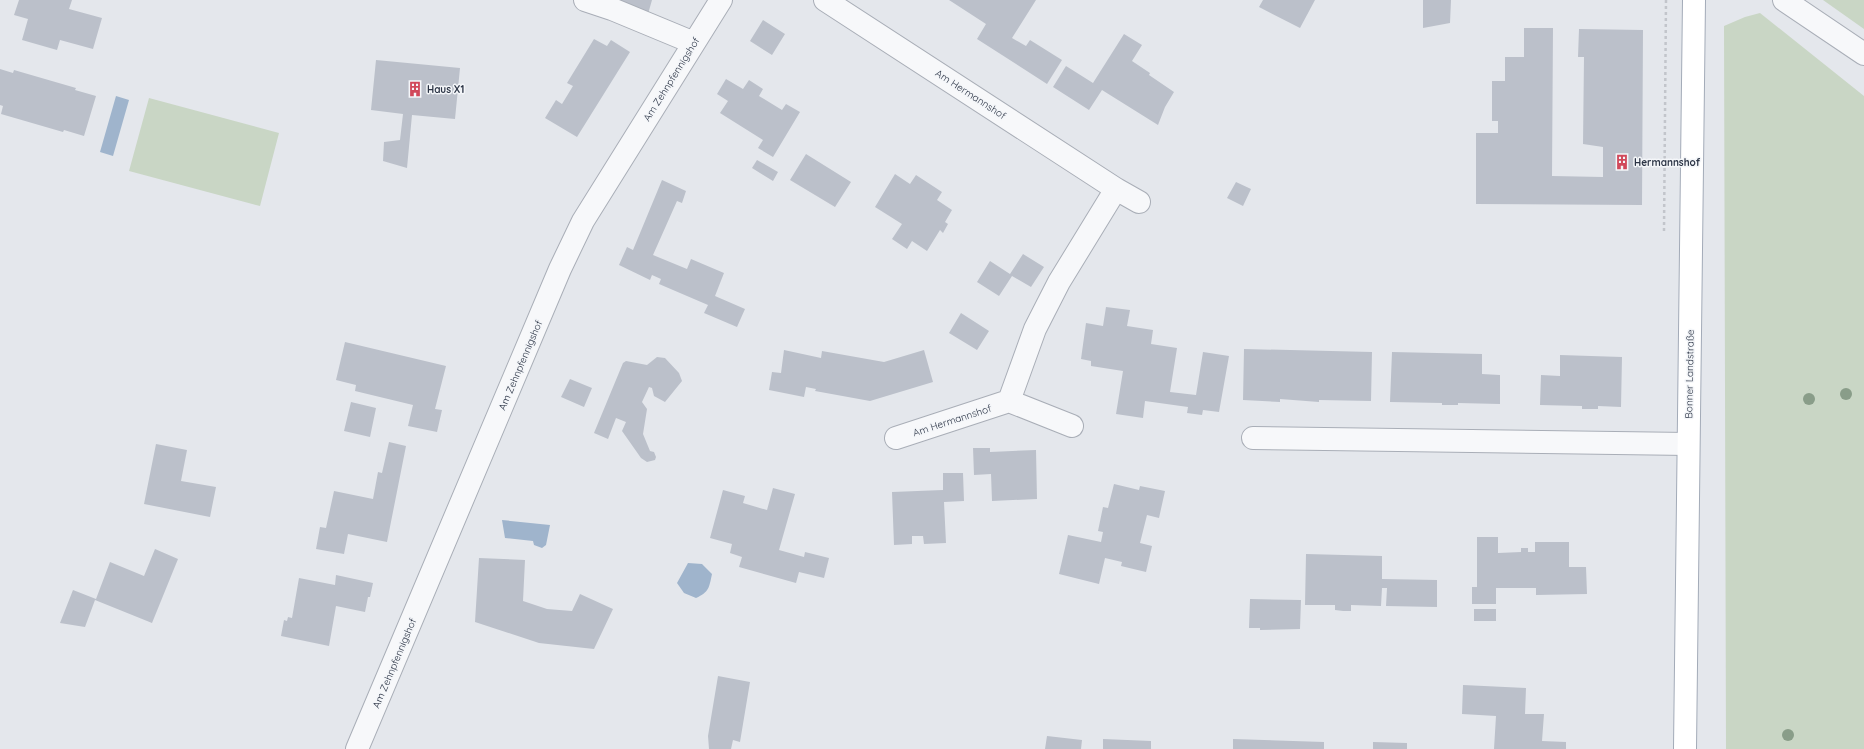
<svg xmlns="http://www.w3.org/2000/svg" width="1864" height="749" font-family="Quicksand,sans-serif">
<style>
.green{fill:#c9d6c5}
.water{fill:#9fb4cc}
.building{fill:#bbc0ca}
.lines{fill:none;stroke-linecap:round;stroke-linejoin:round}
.minor-casing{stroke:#a9aeb7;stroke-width:24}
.major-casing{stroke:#a3abb8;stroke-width:24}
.path{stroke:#c2c5cb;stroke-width:2.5;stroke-dasharray:3 3;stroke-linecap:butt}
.minor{stroke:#f7f8fa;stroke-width:22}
.major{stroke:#fff;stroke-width:22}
.tree{fill:#899d89}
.labels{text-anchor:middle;stroke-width:3;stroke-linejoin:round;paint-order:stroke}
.street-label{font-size:10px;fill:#2b3445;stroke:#f4f6f9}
.poi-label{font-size:10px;font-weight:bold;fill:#2b3445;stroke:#f4f6f9;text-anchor:start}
</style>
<rect width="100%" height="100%" fill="#e4e7ec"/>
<!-- green -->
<path class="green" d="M 1823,0 L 1864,0 L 1864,29 Z
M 1760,13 L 1864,96 L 1864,749 L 1726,749 L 1724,26 L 1745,17 Z
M 149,98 L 279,133 L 260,206 L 129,171 Z"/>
<!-- water -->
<path class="water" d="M 116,96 L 129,100 L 113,156 L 100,152 Z
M 502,520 L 550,525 L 546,545 L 542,548 L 534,545 L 533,541 L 505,538 Z
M 688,563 L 702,564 L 712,574 C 709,588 709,592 696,598 L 684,593 L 677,583 Z"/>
<!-- building -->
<path class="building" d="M 19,0 L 72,0 L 69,9 L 102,18 L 93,49 L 60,40 L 57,50 L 22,40 L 28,19 L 14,15 Z
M 622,0 L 652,0 L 648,14 L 620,6 Z
M 949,0 L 1036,0 L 1012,38 L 1026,46 L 1030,40 L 1062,60 L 1047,84 L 977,39 L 986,24 Z
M 1263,0 L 1315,0 L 1300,28 L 1259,7 Z
M 1423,0 L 1451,0 L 1450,23 L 1423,28 Z
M 763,20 L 785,34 L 772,55 L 750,41 Z
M 1524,28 L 1553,28 L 1552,176 L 1603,177 L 1603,147 L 1583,144 L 1584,57 L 1578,57 L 1579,29 L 1643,30 L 1642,205 L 1476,204 L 1476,133 L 1498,133 L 1498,121 L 1492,121 L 1492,81 L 1505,81 L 1505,57 L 1524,57 Z
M 1124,34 L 1142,45 L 1132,61 L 1150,73 L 1149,75 L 1174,92 L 1165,107 L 1158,125 L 1102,90 L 1089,110 L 1053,87 L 1066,66 L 1093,83 Z
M 594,39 L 607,46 L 611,40 L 630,52 L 577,137 L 545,118 L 556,100 L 562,104 L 573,86 L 567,83 Z
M 376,60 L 460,68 L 455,119 L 412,115 L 407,168 L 383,161 L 384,142 L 400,140 L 403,114 L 371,110 Z
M 0,69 L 13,73 L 14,70 L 76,88 L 75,90 L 96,96 L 84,136 L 64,130 L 63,132 L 1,114 L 3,106 L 0,105 Z
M 726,79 L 743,89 L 749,80 L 763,89 L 759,96 L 782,110 L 786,104 L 800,112 L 773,157 L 758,148 L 763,140 L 720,113 L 728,101 L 717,94 Z
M 806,154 L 851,182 L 835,207 L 790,180 Z
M 757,160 L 778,172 L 773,181 L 752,168 Z
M 895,174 L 910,184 L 916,175 L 942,192 L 937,200 L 952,210 L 945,222 L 948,224 L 943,233 L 940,230 L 927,251 L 912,241 L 907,249 L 892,239 L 902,224 L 875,207 Z
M 662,180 L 686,191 L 682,203 L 677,201 L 653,255 L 687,269 L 691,259 L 724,273 L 715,296 L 745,309 L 737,327 L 704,313 L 708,305 L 659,284 L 661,279 L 652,275 L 650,280 L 619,265 L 627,247 L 633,250 Z
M 1236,182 L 1251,189 L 1243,206 L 1227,198 Z
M 1023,254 L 1044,267 L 1031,287 L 1012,276 L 999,296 L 977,282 L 990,261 L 1010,274 Z
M 1106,307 L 1130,310 L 1127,326 L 1153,330 L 1151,344 L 1177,348 L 1170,392 L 1196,395 L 1203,352 L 1229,356 L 1219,412 L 1203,410 L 1202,415 L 1187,413 L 1188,407 L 1145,401 L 1143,418 L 1116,414 L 1123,371 L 1091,366 L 1091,361 L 1081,359 L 1086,323 L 1103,326 Z
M 961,313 L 989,331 L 977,350 L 949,333 Z
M 345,342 L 446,366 L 435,409 L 442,410 L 437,432 L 408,426 L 413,405 L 355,391 L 356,385 L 336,380 Z
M 1244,349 L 1372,352 L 1371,401 L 1319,400 L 1319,402 L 1280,399 L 1280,402 L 1243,400 Z
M 784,350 L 821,358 L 822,351 L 884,362 L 924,350 L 933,382 L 870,401 L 815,391 L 816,389 L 806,387 L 804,397 L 769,390 L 772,372 L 781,373 Z
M 1392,352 L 1482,354 L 1482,374 L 1500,375 L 1500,404 L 1458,403 L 1458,405 L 1442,405 L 1442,403 L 1390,402 Z
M 1560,355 L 1622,357 L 1621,407 L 1598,406 L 1598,409 L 1582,409 L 1582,406 L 1540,405 L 1541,375 L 1560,376 Z
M 657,357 L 665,358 L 679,373 L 682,381 L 665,402 L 654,396 L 652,388 L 649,387 L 642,402 L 647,409 L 643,434 L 650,451 L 654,452 L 656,457 L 655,460 L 647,462 L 641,458 L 622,431 L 626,422 L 616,418 L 608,439 L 594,433 L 623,363 L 626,361 L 647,365 Z
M 570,379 L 592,388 L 584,407 L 561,397 Z
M 351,402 L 376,408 L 370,437 L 344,431 Z
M 389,442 L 406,446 L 387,542 L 348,534 L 344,554 L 316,549 L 320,527 L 326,528 L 334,491 L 373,499 L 378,472 L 382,473 Z
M 156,444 L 187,450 L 181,481 L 216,487 L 210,517 L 144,504 Z
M 973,448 L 990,448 L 990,452 L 1036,450 L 1037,499 L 992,501 L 991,474 L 974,475 Z
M 943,473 L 963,473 L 964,501 L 944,502 L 946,543 L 924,544 L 923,536 L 912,536 L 912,544 L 894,545 L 892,492 L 943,490 Z
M 1114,484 L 1139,490 L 1140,486 L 1165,491 L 1159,518 L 1147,515 L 1140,543 L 1152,546 L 1146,572 L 1121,566 L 1122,562 L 1105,558 L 1099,584 L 1059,574 L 1068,535 L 1101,542 L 1103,532 L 1098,531 L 1103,507 L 1108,508 Z
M 773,488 L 795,494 L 779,550 L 804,557 L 805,552 L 829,558 L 824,578 L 799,572 L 796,583 L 739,567 L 742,557 L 730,553 L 732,544 L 710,538 L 723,490 L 745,496 L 743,503 L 767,510 Z
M 1477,537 L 1498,537 L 1498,553 L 1521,552 L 1521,548 L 1528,548 L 1528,552 L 1535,552 L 1535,542 L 1569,542 L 1569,567 L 1586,567 L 1587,594 L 1536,595 L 1536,588 L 1496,588 L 1496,604 L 1472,604 L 1472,587 L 1477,587 Z
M 155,549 L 178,559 L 152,623 L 95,600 L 85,627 L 60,623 L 73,590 L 96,599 L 110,562 L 144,576 Z
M 1306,554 L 1382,556 L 1382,579 L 1437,580 L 1437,607 L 1386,606 L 1387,588 L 1382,588 L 1381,606 L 1351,605 L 1351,611 L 1343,611 L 1335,610 L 1335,605 L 1305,605 Z
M 479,558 L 525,560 L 523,601 L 547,609 L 572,611 L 580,594 L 613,609 L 594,649 L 539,643 L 475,622 Z
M 336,575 L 373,583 L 370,597 L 368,597 L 365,612 L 336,606 L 329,646 L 281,636 L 284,620 L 287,621 L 288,617 L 292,618 L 299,578 L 335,585 Z
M 1250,599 L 1301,600 L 1300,629 L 1260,630 L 1260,628 L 1249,628 Z
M 1474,609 L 1496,609 L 1496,621 L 1474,621 Z
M 718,676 L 750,682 L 740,742 L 733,740 L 731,749 L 709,749 L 708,736 Z
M 1463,685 L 1526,688 L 1525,714 L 1544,714 L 1542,741 L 1566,742 L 1566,749 L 1494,749 L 1496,716 L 1462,714 Z
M 1047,736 L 1082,740 L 1081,749 L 1045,749 Z
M 1103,739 L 1151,741 L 1151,749 L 1103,749 Z
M 1233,739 L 1324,742 L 1324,749 L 1233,749 Z
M 1373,742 L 1407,743 L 1407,749 L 1373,749 Z"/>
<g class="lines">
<defs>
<path id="minor" d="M 585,0 L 612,9 L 694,43
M 825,0 L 1116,189 L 1139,202
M 1784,0 L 1864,54
M 1009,401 L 1035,329 L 1059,282 L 1116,189
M 896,438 L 1009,401 L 1072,426
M 1253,438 L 1688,444
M 357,749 L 560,269 L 583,221 L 721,0"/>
<path id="major" d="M 1685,749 L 1694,0"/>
</defs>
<!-- minor casing -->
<use href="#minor" class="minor-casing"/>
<!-- major casing -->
<use href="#major" class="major-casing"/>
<!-- path -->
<path class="path" d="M 1664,231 L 1666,0"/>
<!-- minor -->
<use href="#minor" class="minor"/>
<!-- major -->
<use href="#major" class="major"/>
</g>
<!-- trees -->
<g class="tree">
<circle cx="1846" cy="394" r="6"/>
<circle cx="1809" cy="399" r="6"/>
<circle cx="1788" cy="735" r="6"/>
</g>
<!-- icons -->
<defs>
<symbol id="building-bare" viewBox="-9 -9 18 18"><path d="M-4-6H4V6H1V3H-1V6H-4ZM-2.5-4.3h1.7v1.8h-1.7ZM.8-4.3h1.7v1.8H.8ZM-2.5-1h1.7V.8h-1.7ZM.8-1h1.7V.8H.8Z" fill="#d1495b" stroke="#f4f6f9" stroke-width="2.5" paint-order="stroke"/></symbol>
</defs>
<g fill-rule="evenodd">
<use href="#building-bare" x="404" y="78" width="22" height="22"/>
<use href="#building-bare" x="1611" y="151" width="22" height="22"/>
</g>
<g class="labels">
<!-- street labels -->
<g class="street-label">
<text transform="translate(671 79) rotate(-58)" y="4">Am Zehnpfennigshof</text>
<text transform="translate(971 94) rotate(33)" y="4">Am Hermannshof</text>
<text transform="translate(520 365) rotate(-67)" y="4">Am Zehnpfennigshof</text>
<text transform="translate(1689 374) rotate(-89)" y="4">Bonner Landstraße</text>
<text transform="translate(952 420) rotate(-18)" y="4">Am Hermannshof</text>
<text transform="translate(394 663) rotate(-67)" y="4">Am Zehnpfennigshof</text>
</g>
<!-- poi labels -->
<g class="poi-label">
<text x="427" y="93">Haus X1</text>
<text x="1634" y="166">Hermannshof</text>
</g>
</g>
</svg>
